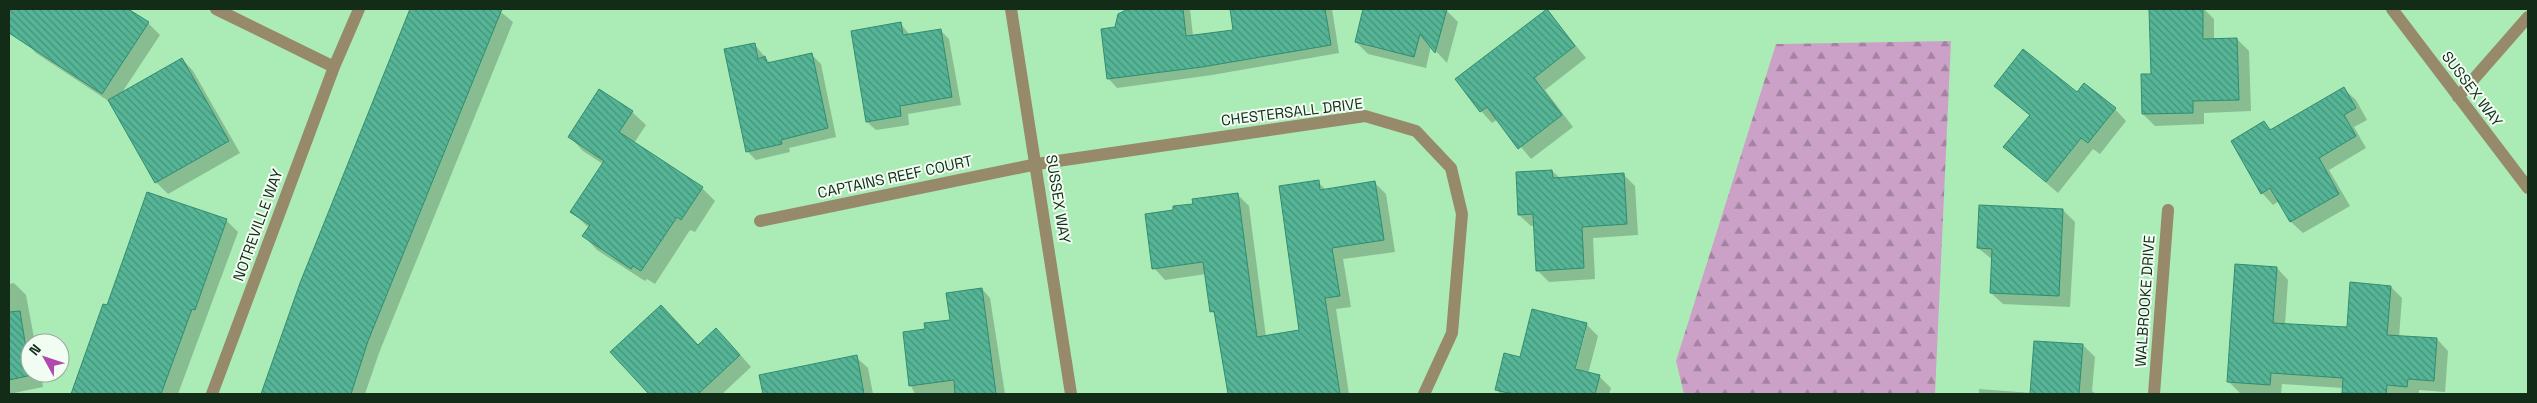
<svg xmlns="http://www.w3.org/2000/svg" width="2537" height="403" font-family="'Space Grotesk',sans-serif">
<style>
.forest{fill:url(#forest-firs)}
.shadow{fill:#0003;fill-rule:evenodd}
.building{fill:url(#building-back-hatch);stroke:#328d71}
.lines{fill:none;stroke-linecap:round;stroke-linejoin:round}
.minor{stroke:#968a6b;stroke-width:12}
.labels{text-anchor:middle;stroke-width:4;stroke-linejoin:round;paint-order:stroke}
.street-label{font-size:15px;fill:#132c18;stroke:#f1fdf2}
</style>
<defs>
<pattern id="forest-firs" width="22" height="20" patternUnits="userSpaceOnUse" patternTransform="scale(1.25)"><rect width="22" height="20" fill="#cca1c8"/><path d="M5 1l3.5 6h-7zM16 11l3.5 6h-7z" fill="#a483a1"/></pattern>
<pattern id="building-back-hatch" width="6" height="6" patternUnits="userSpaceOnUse" patternTransform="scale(1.25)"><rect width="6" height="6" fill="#55b596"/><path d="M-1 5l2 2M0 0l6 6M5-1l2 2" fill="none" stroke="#459379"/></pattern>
</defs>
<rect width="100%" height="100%" fill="#abebb6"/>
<!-- forest -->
<path class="forest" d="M 1951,41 L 1935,394 L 1684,394 L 1676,361 L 1776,44 Z"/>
<!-- shadow -->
<path class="shadow" d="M 9,9 L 126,9 L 148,23 L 160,35 L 121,94 L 182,59 L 193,71 L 240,153 L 168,194 L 156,182 L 110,102 L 36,53 L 25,41 L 9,30 Z
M 412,9 L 497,9 L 513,22 L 379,353 L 365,394 L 262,394 L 301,283 Z
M 1130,9 L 1190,9 L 1193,36 L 1235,31 L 1231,9 L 1332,9 L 1339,53 L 1212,75 L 1117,88 L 1109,79 L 1116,28 L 1119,15 Z
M 1365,9 L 1446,10 L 1458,22 L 1447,63 L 1431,46 L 1426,68 L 1368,54 L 1356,42 Z
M 2150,9 L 2204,9 L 2214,19 L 2214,40 L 2237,39 L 2249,51 L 2251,111 L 2204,113 L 2204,124 L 2155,126 L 2143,114 L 2152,75 Z
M 1547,10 L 1586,58 L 1545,90 L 1573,127 L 1531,159 L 1498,119 L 1492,123 L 1481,111 Z
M 900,23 L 910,35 L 940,30 L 949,39 L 961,105 L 908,114 L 909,125 L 876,130 L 867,122 Z
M 754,44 L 771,64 L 812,55 L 821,64 L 836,137 L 789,148 L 790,152 L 756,160 L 747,151 Z
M 1995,86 L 2077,94 L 2115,109 L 2126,121 L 2100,154 L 2093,149 L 2058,193 L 2005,147 L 2030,116 Z
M 2344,89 L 2356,100 L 2367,120 L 2354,127 L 2366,148 L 2329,170 L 2350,206 L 2303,233 L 2291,222 L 2279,201 L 2273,205 L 2262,193 L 2264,123 L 2272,130 Z
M 632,112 L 646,125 L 634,143 L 702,188 L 715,201 L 695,232 L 690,230 L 655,284 L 647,279 L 645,281 L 597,250 L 584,236 L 589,228 L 572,212 L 603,164 L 583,151 L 570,137 Z
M 1552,171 L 1560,178 L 1624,175 L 1635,186 L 1638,235 L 1593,238 L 1595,279 L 1549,282 L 1537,270 L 1535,226 L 1531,226 L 1519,215 Z
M 1318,182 L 1326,190 L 1375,183 L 1386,194 L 1395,252 L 1343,259 L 1351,307 L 1336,309 L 1349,394 L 1229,394 L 1217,317 L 1211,311 L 1206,274 L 1165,280 L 1154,268 L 1175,211 L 1237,194 L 1249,206 L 1266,337 L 1301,331 Z
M 2063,210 L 2075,222 L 2070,307 L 2003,304 L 1991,293 L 1993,260 L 1978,248 Z
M 226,220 L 238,232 L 178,394 L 73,394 L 104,305 L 108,306 Z
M 2277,268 L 2288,280 L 2285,325 L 2348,329 L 2391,287 L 2402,298 L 2399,337 L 2437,339 L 2448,351 L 2445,392 L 2419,390 L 2419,394 L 2345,394 L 2343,388 L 2282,384 L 2281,394 L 2240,393 L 2228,381 Z
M 14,283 L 26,295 L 35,343 L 30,343 L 30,373 L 41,373 L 43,387 L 9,394 L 9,284 Z
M 982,289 L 990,298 L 1005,394 L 915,394 L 911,386 L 926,330 L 951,321 Z
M 1586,324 L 1598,336 L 1588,374 L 1599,376 L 1611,388 L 1609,394 L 1501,394 L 1496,389 L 1521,358 ZM 1583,330 L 1586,330 L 1574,375 L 1572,375 Z
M 728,341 L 751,367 L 722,394 L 651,394 L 612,352 L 698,346 Z
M 2083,345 L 2095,357 L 2092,391 L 2096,394 L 1979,394 L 1979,389 L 2032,393 Z
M 856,357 L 868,368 L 873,394 L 764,394 L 760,376 Z"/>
<!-- building -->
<path class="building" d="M 9,9 L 128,9 L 149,22 L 102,94 L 9,33 Z
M 410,9 L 502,9 L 368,341 L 351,394 L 261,394 L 300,283 Z
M 1128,9 L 1183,9 L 1186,36 L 1233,30 L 1230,9 L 1325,9 L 1331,45 L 1202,67 L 1107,79 L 1101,29 L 1115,27 L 1118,14 Z
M 1363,9 L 1447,9 L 1435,53 L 1420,34 L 1414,57 L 1355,42 Z
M 1547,9 L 1575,46 L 1534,78 L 1562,115 L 1518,149 L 1487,107 L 1480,112 L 1455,79 Z
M 2149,9 L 2203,9 L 2203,39 L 2237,38 L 2239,100 L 2193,101 L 2193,113 L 2142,114 L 2141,74 L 2151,74 Z
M 901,22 L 903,35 L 941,29 L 952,97 L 900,106 L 901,116 L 866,122 L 851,31 Z
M 755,43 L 758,59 L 765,56 L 767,63 L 812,53 L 828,128 L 781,140 L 782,144 L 746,152 L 724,49 Z
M 2023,49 L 2077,92 L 2084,83 L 2116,108 L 2088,143 L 2081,138 L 2046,182 L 2003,147 L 2030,115 L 1994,86 Z
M 182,58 L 229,141 L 155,183 L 108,100 Z
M 2344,87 L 2356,108 L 2344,115 L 2356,136 L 2319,158 L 2339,194 L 2290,222 L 2270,188 L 2261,194 L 2231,141 L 2264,121 L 2270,130 Z
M 599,89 L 633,111 L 619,132 L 703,187 L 681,220 L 677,217 L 641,271 L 633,266 L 631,269 L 582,236 L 590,225 L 570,212 L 604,161 L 568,137 Z
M 1552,170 L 1553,178 L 1624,173 L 1627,224 L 1582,227 L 1584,268 L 1536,271 L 1533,214 L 1518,215 L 1516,172 Z
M 1319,180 L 1320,190 L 1375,181 L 1384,240 L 1332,248 L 1340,296 L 1325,298 L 1340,394 L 1228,394 L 1214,311 L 1210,312 L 1203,262 L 1152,269 L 1145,214 L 1173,210 L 1173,206 L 1193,204 L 1192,199 L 1238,193 L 1257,337 L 1299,330 L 1279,186 Z
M 147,192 L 227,219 L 195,310 L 192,309 L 161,394 L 71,394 L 103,304 L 107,305 Z
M 1979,205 L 2063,209 L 2059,296 L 1990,293 L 1992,249 L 1977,248 Z
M 2235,264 L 2277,267 L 2273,323 L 2347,327 L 2350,282 L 2391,286 L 2387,335 L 2437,338 L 2434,381 L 2408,379 L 2407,387 L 2387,385 L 2386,394 L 2342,393 L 2343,378 L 2271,373 L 2270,385 L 2227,382 Z
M 982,288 L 996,394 L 955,394 L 954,380 L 909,386 L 903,332 L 925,329 L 924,323 L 950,320 L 946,293 Z
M 661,305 L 698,345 L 716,328 L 740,355 L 698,394 L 649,394 L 610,352 Z
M 1532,309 L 1587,323 L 1575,369 L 1600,375 L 1595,394 L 1513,394 L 1495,390 L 1504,353 L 1520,357 Z
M 20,311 L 30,373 L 32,375 L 9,380 L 9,312 Z
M 2034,341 L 2083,344 L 2079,394 L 2030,394 Z
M 857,355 L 864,394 L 763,394 L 759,375 Z"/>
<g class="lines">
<!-- minor -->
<path class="minor" d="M 216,9 L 334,67
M 1011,9 L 1071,394
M 2392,9 L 2528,188
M 2458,97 L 2528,17
M 760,221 L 1037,164 L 1365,116 L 1416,131 L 1451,168 L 1462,214 L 1452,333 L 1424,394
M 212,394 L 334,67 L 359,9
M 2154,394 L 2168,210"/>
</g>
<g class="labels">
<!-- street labels -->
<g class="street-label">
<text transform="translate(2472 89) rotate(53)" y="5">SUSSEX WAY</text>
<text transform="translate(1292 112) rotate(-7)" y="5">CHESTERSALL DRIVE</text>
<text transform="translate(895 177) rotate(-12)" y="5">CAPTAINS REEF COURT</text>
<text transform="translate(1058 199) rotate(81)" y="5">SUSSEX WAY</text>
<text transform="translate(258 225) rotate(-70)" y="5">NOTREVILLE WAY</text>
<text transform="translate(2145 301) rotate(-86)" y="5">WALBROOKE DRIVE</text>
</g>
</g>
<!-- border -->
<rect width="2537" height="403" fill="none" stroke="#132c18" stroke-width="20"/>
<!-- north arrow -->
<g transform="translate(45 358) rotate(310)"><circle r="24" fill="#f1fdf2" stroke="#98a99b"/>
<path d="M0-4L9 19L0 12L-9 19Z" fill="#b149ac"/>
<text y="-8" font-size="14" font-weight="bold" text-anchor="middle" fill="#132c18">N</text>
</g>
</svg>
